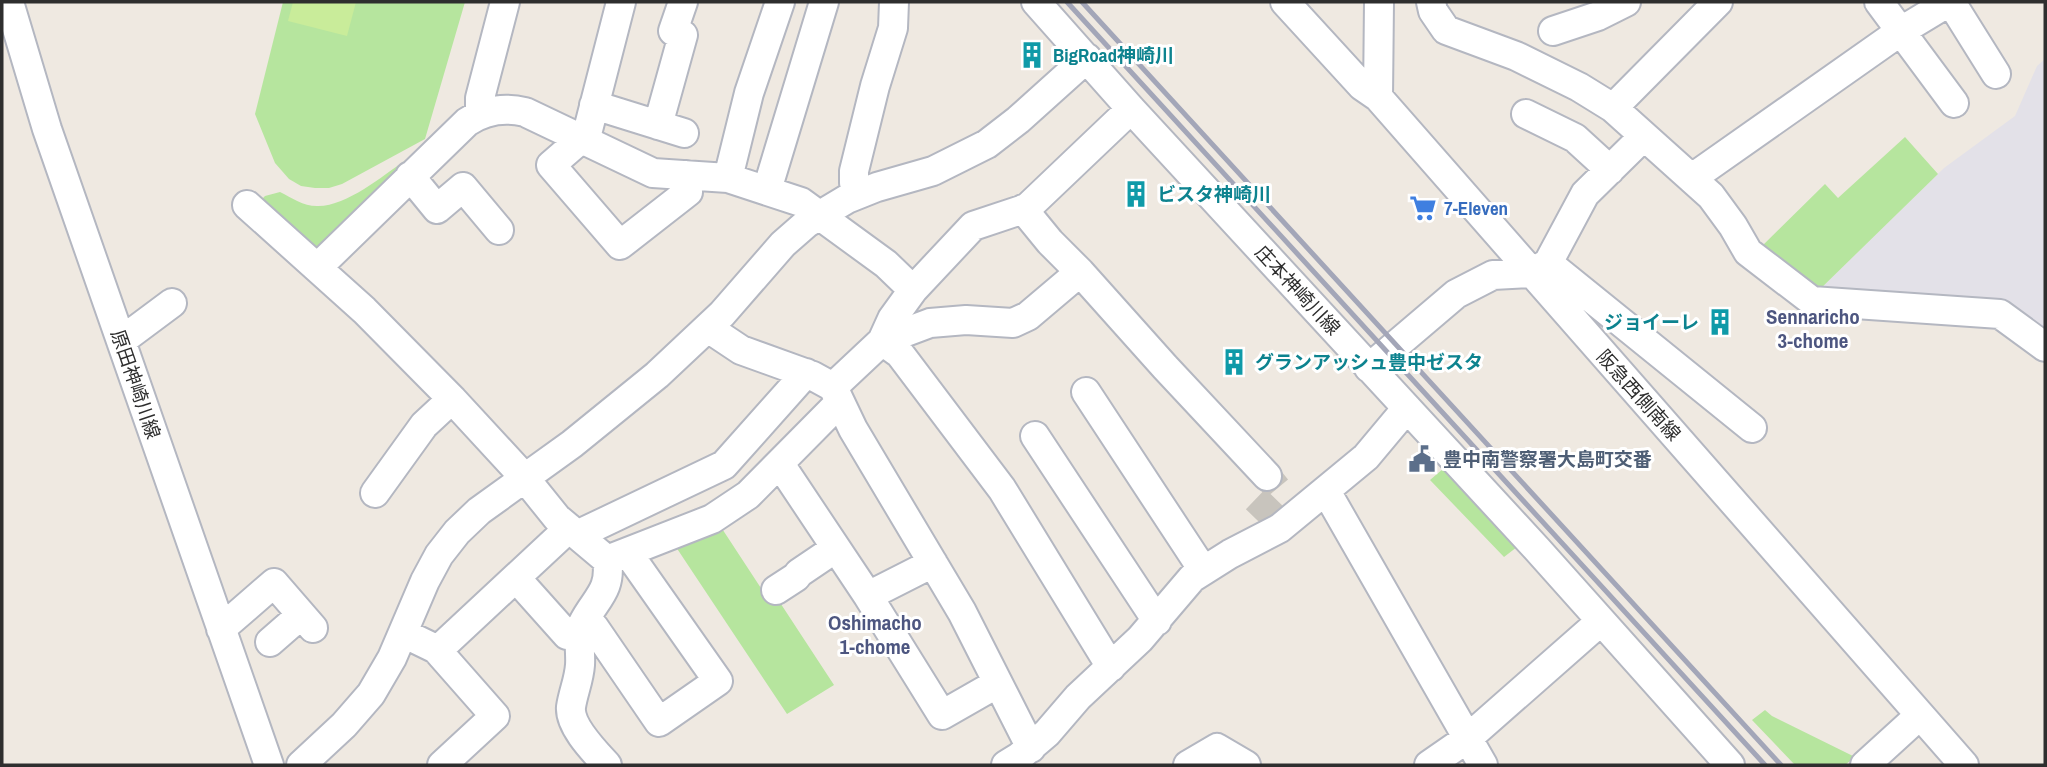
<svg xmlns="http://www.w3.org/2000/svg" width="2047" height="767" font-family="'Archivo Narrow','Noto Sans JP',sans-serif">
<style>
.industrial{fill:#e3e1e8}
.green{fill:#b6e59e}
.pitch{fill:#c9ec9a}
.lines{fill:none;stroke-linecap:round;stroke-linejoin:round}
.minor-tunnel{stroke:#c8c4bd;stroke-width:28;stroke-dasharray:28 14;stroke-linecap:butt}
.minor-casing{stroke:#b4b7c1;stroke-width:32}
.minor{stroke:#fff;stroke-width:28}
.rail{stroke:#a3a6b8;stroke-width:5}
.labels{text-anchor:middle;stroke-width:6;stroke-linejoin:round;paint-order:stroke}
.culture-label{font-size:19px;font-weight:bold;fill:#0d838f;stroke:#fff;text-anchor:start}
.shop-label{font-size:19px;font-weight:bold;fill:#366cbe;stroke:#fff;text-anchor:start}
.street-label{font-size:19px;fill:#2e2e2e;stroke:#fff}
.service-label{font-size:19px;font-weight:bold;fill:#4e5e75;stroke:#fff;text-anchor:start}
.neighbourhood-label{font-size:21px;font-weight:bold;fill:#4d5680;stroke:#fff}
</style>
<rect width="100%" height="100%" fill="#efe9e1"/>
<!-- industrial -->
<path class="industrial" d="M 2045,59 L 2045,338 L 1998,305 L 1815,294 L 1944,168 L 2015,116 L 2037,66 Z"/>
<!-- green -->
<path class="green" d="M 283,2 L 465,2 L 425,139 L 342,184 L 329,188 L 315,188 L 301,186 L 289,179 L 275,163 L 255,114 Z
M 1905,137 L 1938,174 L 1815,294 L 1760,248 L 1825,184 L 1838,198 Z
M 406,160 L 411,165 L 320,252 L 259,202 L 265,196 L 280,192 C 292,198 303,206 317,206 C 346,207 382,176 406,160 Z
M 1444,468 L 1517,547 L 1504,557 L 1430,480 Z
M 717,521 L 770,602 L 777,598 L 834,685 L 787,714 L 672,541 Z
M 1765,710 L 1772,716 L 1855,757 L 1845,765 L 1795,765 L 1752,720 Z"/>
<!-- pitch -->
<path class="pitch" d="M 293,2 L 356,2 L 347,36 L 288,21 Z"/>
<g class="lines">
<!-- minor-tunnel -->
<path class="minor-tunnel" d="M 1256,519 L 1281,493 L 1267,476"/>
<defs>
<path id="minor" d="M 9,2 L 47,129 L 269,765
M 621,2 L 588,130 L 581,139 L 551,165 L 620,245 L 688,192 L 686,175
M 1036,2 L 1131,109 L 1537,549 L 1730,765
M 1285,2 L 1362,86 L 1378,97
M 1379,2 L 1378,97 L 1964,765
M 1431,2 L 1433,11 L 1446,30 L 1516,56 L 1579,87 L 1613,108 L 1711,196 L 1733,226 L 1748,252 L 1812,301 L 2000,314 L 2045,347
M 1879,2 L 1954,103
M 1951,2 L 1996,74
M 1553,31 L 1598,16 L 1626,2
M 594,105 L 684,133
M 1613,108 L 1718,2
M 480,114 L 480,98 L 505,2
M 1526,114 L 1575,138 L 1610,170
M 658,125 L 683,35 L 673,31 L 683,2
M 410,176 L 437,209 L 463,187 L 499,230
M 728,178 L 749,93 L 780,2
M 1692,178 L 1901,31 L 1949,2
M 767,190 L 824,2
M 858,194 L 854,183 L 854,171 L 875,86 L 893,28 L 894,2
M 247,205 L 364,310 L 452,399 L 524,477 L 557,518 L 607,560 L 712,519 L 748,495 L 840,402
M 1023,209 L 1050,242 L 1080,272 L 1165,367 L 1267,476
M 1548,263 L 1752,428
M 318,267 L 467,122 C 485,110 504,107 525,112 L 653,173 L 728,178 L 801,202 L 886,264 L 913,290
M 708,328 L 741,350 L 813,376 L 833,387 L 853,429 L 962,612 L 1031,748
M 121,341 L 172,303
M 882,341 L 900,354 L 1002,489 L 1111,667
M 882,341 L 930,323 L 966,320 L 1013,323 L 1028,316 L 1080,272
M 1369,368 L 1456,294 L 1493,275 L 1531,273 L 1548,263 L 1585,194 L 1644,136
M 833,387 L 882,341 L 892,319 L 913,290 L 973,226 L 1027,208 L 1131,109
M 1086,392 L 1203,570
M 1035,436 L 1157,621
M 780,464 L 868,596 L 942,715 L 998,683
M 1326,491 L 1483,765
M 375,493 L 424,425 L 452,399
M 577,535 L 724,465 L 806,373
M 607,560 C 612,591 595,599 583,623 C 577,635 581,652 580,665 C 579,680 573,693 571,707 C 569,726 595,752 607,765
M 516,578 L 567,635
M 776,590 L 796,577 L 799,573 L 836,548
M 868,596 L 933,563
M 584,621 L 594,627 L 659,722 L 718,681 L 628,553
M 221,629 L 274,583 L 313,628
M 403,633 L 436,649 L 495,716 L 442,765
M 270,642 L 301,615
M 438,650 L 569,528
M 301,765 L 344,725 L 371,694 L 392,658 L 425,581 L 439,555 L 457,532 L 479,511 L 572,444 L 657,375 L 722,314 L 783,244 L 807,223 L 847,199 L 877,187 L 933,171 L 987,144 L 1018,120 L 1087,58
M 1006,765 L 1019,757 L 1047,733 L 1078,697 L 1140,639 L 1192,578 L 1230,554 L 1280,528 L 1366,457 L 1407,408
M 1188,765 L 1217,748 L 1246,765
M 1429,765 L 1468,738 L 1601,621
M 1865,765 L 1920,715"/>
</defs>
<!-- minor casing -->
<use href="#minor" class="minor-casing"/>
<!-- minor -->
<use href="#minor" class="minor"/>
<!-- rail -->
<path class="rail" d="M 1067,2 L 1765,765
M 1082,2 L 1781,765"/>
</g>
<!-- icons -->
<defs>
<symbol id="building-bare" viewBox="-9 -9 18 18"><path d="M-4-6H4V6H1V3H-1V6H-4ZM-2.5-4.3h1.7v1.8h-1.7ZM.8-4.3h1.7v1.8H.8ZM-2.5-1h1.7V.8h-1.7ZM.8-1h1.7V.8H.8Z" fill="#0f9aa8" stroke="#fff" stroke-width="2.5" paint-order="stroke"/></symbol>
<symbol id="supermarket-bare" viewBox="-9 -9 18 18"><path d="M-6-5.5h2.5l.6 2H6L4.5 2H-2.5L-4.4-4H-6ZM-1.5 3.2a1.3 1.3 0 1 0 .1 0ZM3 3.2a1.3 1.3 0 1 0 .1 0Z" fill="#3f7fe0" stroke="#fff" stroke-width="2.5" paint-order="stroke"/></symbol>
<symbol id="civic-bare" viewBox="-9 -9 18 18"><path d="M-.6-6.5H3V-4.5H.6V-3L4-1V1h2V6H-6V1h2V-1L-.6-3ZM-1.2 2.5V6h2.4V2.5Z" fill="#5c6f8a" stroke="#fff" stroke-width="2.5" paint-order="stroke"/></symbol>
</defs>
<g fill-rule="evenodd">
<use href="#building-bare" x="1013" y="36" width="38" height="38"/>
<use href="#building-bare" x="1117" y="175" width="38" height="38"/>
<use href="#supermarket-bare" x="1404" y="189" width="38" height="38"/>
<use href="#building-bare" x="1701" y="303" width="38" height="38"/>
<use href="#building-bare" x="1215" y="343" width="38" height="38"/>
<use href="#civic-bare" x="1403" y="440" width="38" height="38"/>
</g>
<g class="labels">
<!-- culture labels -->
<g class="culture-label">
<text x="1053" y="62">BigRoad神崎川</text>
<text x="1157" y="201">ビスタ神崎川</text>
<text x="1699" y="329" text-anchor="end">ジョイーレ</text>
<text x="1255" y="369">グランアッシュ豊中ゼスタ</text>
</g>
<!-- shop labels -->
<g class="shop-label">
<text x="1444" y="215">7-Eleven</text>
</g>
<!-- street labels -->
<g class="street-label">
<text transform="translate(1298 290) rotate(47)" y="7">庄本神崎川線</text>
<text transform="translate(136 384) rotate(71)" y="7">原田神崎川線</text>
<text transform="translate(1639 395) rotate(48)" y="7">阪急西側南線</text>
</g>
<!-- service labels -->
<g class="service-label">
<text x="1443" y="466">豊中南警察署大島町交番</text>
</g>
<!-- neighbourhood labels -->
<g class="neighbourhood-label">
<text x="1813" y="324">Sennaricho<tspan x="1813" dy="24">3-chome</tspan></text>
<text x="875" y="630">Oshimacho<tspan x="875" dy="24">1-chome</tspan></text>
</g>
</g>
<!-- border -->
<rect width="2047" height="767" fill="none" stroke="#2e2e2e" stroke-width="7"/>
</svg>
